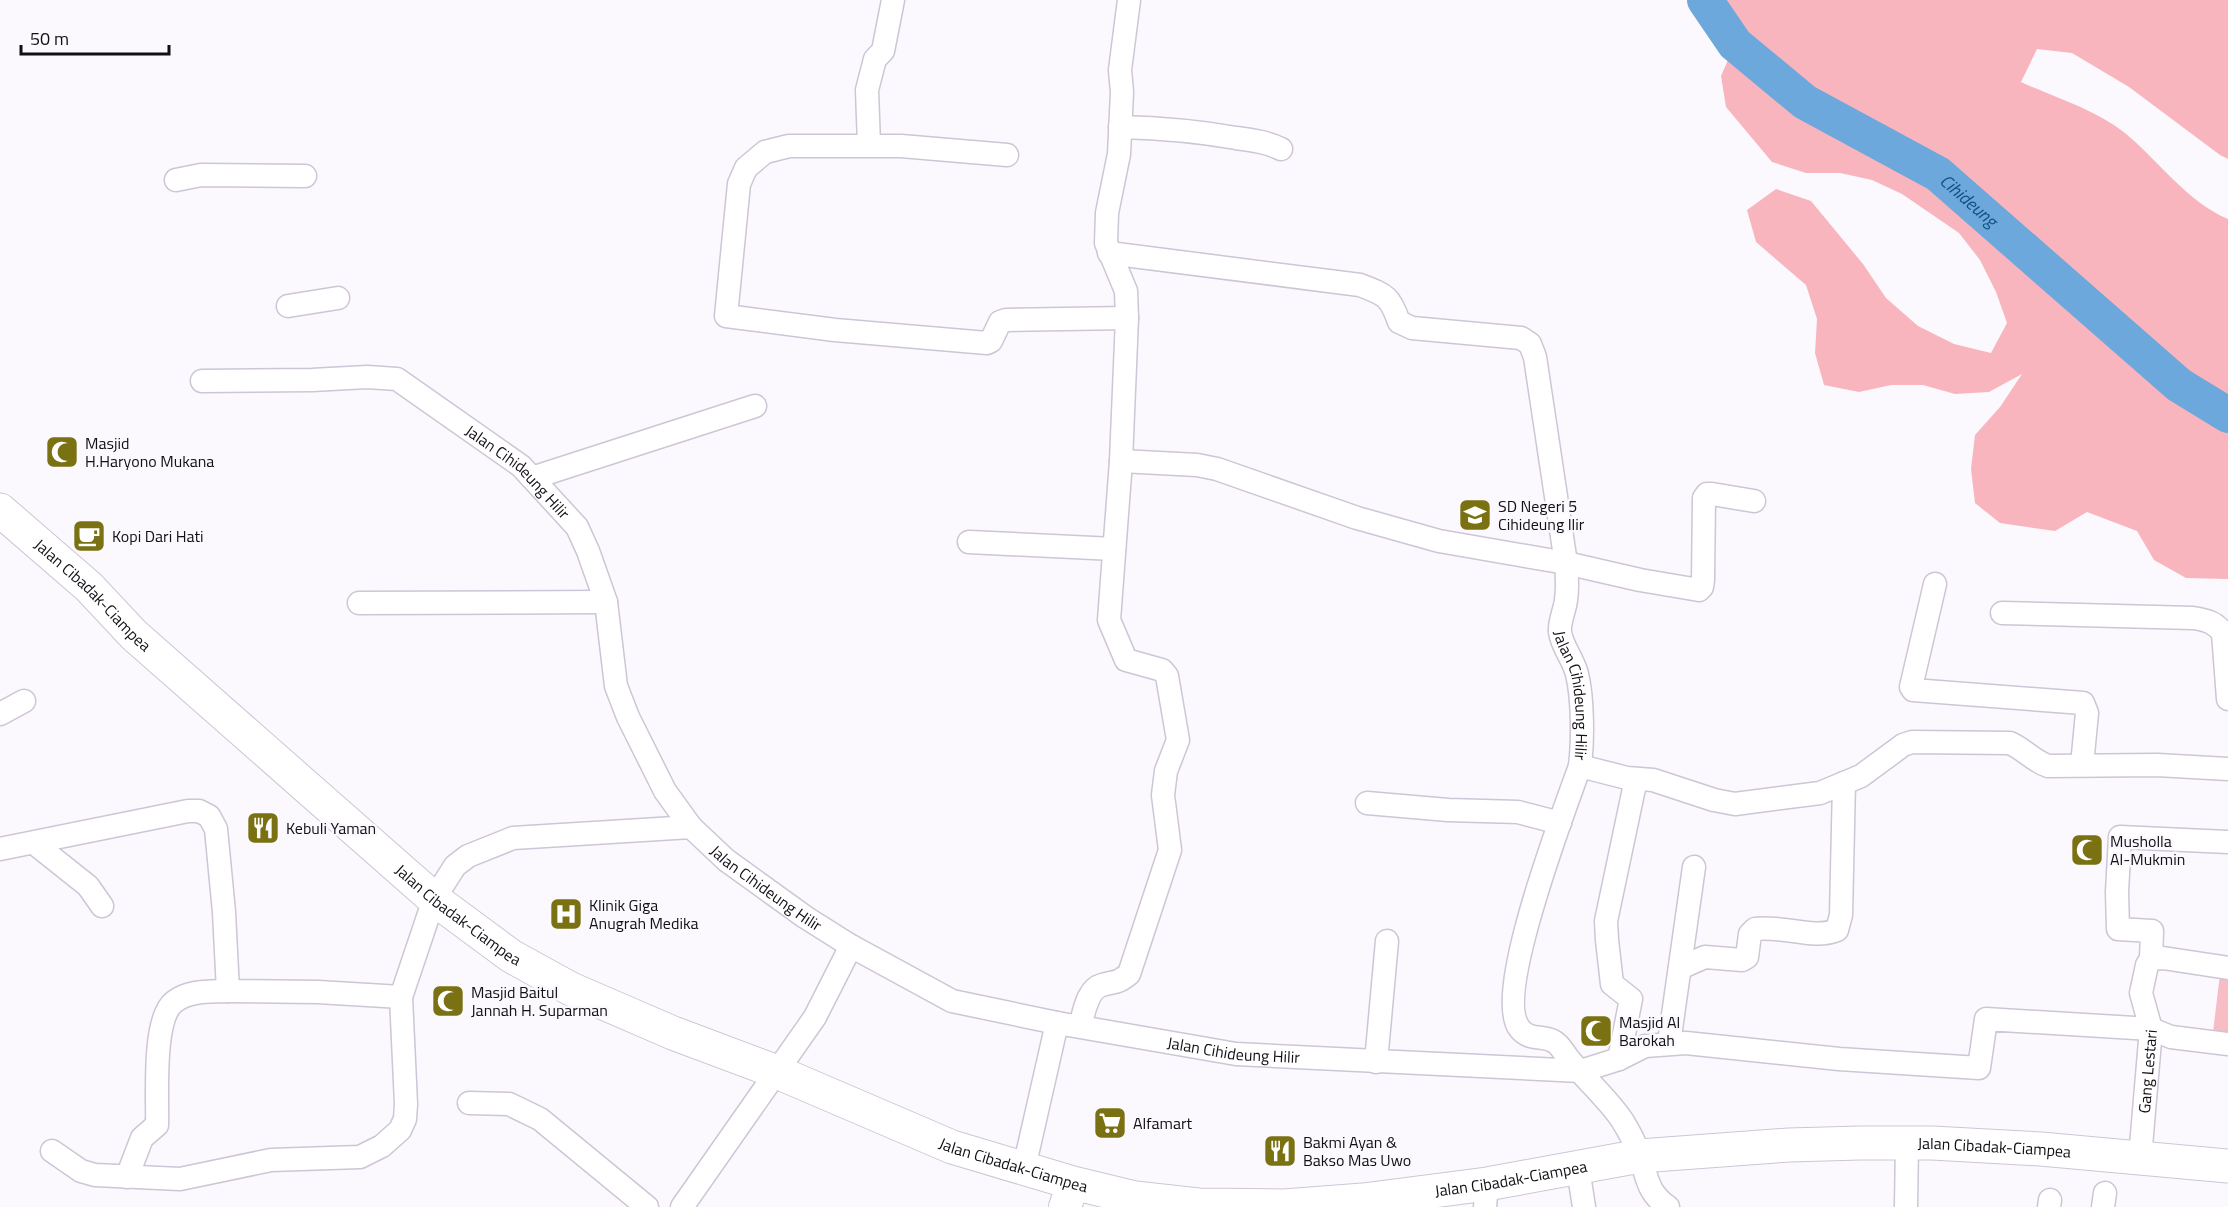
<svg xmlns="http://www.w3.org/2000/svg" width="2228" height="1207" font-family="'Titillium Web',sans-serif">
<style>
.green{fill:#f6bdc4}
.forest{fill:#f9b5be}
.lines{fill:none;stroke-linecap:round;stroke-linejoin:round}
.river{stroke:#6da8dc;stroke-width:36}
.street-casing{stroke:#cec5d6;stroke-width:25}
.secondary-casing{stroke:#cec5d6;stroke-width:34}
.highway-casing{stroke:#cec5d6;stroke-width:35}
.street{stroke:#fff;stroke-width:22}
.secondary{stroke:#fff;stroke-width:32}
.highway{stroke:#fff;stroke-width:33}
.labels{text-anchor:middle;stroke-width:5;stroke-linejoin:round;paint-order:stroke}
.poi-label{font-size:16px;fill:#120f15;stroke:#fbf9fd;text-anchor:start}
.street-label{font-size:16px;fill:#120f15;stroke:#fbf9fd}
.water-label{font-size:18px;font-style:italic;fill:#115284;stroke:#fbf9fd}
</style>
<rect width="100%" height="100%" fill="#fbf9fd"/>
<!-- green -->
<path class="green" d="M 2220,974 L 2228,975 L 2228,1034 L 2213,1032 Z"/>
<!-- forest -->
<path class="forest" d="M 1720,0 L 2228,0 L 2228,159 L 2220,155 L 2129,87 L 2072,53 L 2037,49 L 2021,82 C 2056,98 2094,109 2125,133 C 2159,161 2186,201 2228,219 L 2228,579 L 2186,578 L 2154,560 L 2137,531 L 2087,512 L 2055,531 L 2000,523 L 1975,503 L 1971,469 L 1975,435 L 2000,407 L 2022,374 L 1989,392 L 1955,394 L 1923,385 L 1891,385 L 1859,392 L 1824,385 L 1815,353 L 1817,319 L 1806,285 L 1756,242 L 1747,210 L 1776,189 L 1811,201 L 1863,264 L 1886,298 L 1918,326 L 1954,344 L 1991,353 L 2007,323 L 1996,292 L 1980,260 L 1959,233 L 1902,194 L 1872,180 L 1840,173 L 1806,173 L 1772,162 L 1726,107 L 1721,76 L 1735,44 Z"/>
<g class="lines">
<!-- river -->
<path class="river" id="s1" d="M 1705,0 L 1735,44 L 1805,102 L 1938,174 L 2179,385 L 2228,415"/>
<defs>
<g id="street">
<path d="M 1120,127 C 1159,128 1197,131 1236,138 C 1252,140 1267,142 1281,149"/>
<path d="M 869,145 L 867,90 L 875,59 L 883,51 L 893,0"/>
<path d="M 1007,155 L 901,146 L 789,146 L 765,152 L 746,168 L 739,184 L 726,316 L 835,330 L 987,343 L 991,341 L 1000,322 L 1006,320 L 1127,318"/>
<path d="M 176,180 L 201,175 L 305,176"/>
<path id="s2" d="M 1109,253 L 1360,285 C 1386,295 1390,296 1399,322 L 1412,328 L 1521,338 L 1530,344 L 1535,357 L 1566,563 C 1567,575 1568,587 1566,600 C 1565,610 1559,621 1560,632 C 1562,647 1573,658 1577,674 C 1583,699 1583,741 1580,766 C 1565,809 1492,996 1520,1029 C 1530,1041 1542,1035 1553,1041 C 1560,1044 1564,1053 1568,1058 C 1585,1079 1607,1098 1622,1120 C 1629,1131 1636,1145 1640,1157 C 1648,1179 1647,1192 1668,1207"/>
<path d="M 288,306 L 338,298"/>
<path id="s3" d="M 202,381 L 312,380 L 367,377 L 397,379 L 521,466 L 577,527 L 588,551 L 606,602 L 616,686 L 628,717 L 665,791 L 691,827 L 726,860 L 805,917 L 851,946 L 952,1001 L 1057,1023 L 1236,1054 L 1581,1071 L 1619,1059 L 1645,1046 L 1686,1043 L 1839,1059 L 1979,1068 L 1986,1019 L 2151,1029 L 2171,1037 L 2228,1044"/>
<path d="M 1121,461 L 1197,465 L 1217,469 L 1357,518 L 1439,541 L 1566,563 L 1640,580 L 1699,590 L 1702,587 L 1703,580 L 1704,498 L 1707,494 L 1712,494 L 1754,501"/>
<path d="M 532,478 L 755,406"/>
<path d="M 969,542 L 1114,549"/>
<path d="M 1935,584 L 1911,687 L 1913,690 L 2083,703 L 2087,713 L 2082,765"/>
<path d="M 359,603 L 606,602"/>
<path d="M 2002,613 L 2193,618 C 2206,620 2215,622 2223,633 L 2228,699"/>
<path d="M 0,714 L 24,701"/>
<path d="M 1580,766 L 1627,778 L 1653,780 L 1714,800 L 1735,804 L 1820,793 L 1861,776 L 1903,745 L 1912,742 L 2010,743 C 2024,749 2033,761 2048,766 L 2157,765 L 2228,769"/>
<path d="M 1367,803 L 1448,810 L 1518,812 L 1560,823"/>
<path d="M 34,843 L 88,886 L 102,906"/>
<path d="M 0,849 L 188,811 L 199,811 L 209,816 L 216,829 L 224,912 L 228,991 L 318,992 L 401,997"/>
<path d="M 2151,959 L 2152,931 L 2118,929 L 2117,892 L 2120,837 L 2228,842"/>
<path d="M 1680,968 L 1705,957 L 1742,960 L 1747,957 L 1750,934 L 1755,929 C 1782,925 1814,940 1837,930 L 1841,915 L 1844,783"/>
<path d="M 1080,1026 C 1084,1013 1087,989 1102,985 C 1116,981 1116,984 1129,974 L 1170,850 L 1163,795 L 1166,771 L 1178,740 L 1167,676 L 1162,670 L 1126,660 L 1109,620 L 1121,461 L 1127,318 L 1126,291 L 1106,243 L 1107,213 L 1119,154 L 1122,92 L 1120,70 L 1129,0"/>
<path d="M 1669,1043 L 1694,867"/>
<path d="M 1619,1059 L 1631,999 L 1612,984 L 1607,940 L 1606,921 L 1636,779"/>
<path d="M 1376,1062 L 1387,941"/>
<path d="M 469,1103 L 509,1104 L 540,1119 L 647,1207"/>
<path d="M 52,1151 L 81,1171 L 95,1175 L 180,1179 L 271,1160 L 360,1157 L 382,1146 L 400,1130 L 405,1119 L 406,1104 L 401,997 L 434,899 L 455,866 L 468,856 L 513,838 L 691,827"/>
<path id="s4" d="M 2140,1158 L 2151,1029 L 2141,993 L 2147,965 L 2151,959 L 2163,958 L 2228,968"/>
<path d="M 1024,1168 L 1057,1023"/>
<path d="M 1578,1168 L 1584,1207"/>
<path d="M 127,1177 L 142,1138 L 157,1125 C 158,1098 152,1019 174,1002 C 189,990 210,992 228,991"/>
<path d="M 682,1207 L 815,1017 L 851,946"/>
<path d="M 1485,1207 L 1487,1184"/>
<path d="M 1906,1207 L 1907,1143"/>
<path d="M 2049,1207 L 2050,1200"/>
<path d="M 2103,1207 L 2105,1193"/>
</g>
<path id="secondary" d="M 1065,1207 L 1073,1183"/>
<g id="highway">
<path id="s5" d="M 0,510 L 89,587 L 134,635 L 434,899 L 511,956 L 571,989 L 673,1033 L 777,1072 L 952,1147 L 1073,1183 L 1135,1198 L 1198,1205 L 1284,1206 L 1363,1200 L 1487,1184 L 1640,1156 L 1789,1145 L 1860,1143 L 1932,1143 L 2041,1149 L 2228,1166"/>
</g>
</defs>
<!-- street casing -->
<use href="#street" class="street-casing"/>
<!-- secondary casing -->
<use href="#secondary" class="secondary-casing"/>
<!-- highway casing -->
<use href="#highway" class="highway-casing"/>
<!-- street -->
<use href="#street" class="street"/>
<!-- secondary -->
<use href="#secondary" class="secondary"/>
<!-- highway -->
<use href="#highway" class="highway"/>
</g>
<!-- icons -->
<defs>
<symbol id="mosque-square" viewBox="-11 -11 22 22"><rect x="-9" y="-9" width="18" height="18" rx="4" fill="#7a7112" stroke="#fbf9fd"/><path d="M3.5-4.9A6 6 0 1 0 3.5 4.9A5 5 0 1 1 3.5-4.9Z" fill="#fff"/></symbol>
<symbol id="school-square" viewBox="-11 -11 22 22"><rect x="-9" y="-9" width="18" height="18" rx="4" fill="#7a7112" stroke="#fbf9fd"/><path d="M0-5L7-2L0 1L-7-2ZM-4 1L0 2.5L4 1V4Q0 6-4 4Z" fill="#fff"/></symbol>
<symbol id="cafe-square" viewBox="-11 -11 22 22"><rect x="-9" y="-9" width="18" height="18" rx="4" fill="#7a7112" stroke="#fbf9fd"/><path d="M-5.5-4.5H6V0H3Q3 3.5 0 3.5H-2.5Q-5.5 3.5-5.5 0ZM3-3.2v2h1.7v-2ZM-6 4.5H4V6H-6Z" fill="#fff"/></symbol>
<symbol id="restaurant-square" viewBox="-11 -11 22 22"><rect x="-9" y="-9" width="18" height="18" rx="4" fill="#7a7112" stroke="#fbf9fd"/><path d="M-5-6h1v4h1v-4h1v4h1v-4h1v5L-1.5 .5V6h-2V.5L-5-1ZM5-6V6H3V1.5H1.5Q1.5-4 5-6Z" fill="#fff"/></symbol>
<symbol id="hospital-square" viewBox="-11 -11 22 22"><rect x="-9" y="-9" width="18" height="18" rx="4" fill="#7a7112" stroke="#fbf9fd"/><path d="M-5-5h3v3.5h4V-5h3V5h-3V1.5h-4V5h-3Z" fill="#fff"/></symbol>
<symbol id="supermarket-square" viewBox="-11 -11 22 22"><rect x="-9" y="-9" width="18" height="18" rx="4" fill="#7a7112" stroke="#fbf9fd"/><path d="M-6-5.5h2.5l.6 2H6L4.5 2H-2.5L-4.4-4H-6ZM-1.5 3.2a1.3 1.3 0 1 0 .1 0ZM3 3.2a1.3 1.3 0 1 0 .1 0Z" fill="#fff"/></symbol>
</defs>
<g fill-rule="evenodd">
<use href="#mosque-square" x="43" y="433" width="38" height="38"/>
<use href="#school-square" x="1456" y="496" width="38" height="38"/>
<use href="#cafe-square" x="70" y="517" width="38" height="38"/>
<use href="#restaurant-square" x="244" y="809" width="38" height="38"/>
<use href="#mosque-square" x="2068" y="831" width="38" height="38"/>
<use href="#hospital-square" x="547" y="895" width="38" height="38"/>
<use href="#mosque-square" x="429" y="982" width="38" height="38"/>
<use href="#mosque-square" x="1577" y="1012" width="38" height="38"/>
<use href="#supermarket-square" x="1091" y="1104" width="38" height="38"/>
<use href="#restaurant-square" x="1261" y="1132" width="38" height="38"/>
</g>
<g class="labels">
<!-- poi labels -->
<g class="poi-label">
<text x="85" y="449">Masjid<tspan x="85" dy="18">H.Haryono Mukana</tspan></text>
<text x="1498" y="512">SD Negeri 5<tspan x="1498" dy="18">Cihideung Ilir</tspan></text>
<text x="112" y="542">Kopi Dari Hati</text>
<text x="286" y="834">Kebuli Yaman</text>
<text x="2110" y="847">Musholla<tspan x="2110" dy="18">Al-Mukmin</tspan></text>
<text x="589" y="911">Klinik Giga<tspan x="589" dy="18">Anugrah Medika</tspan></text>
<text x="471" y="998">Masjid Baitul<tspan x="471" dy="18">Jannah H. Suparman</tspan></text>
<text x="1619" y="1028">Masjid Al<tspan x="1619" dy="18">Barokah</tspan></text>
<text x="1133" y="1129">Alfamart</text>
<text x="1303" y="1148">Bakmi Ayan &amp;<tspan x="1303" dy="18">Bakso Mas Uwo</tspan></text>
</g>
<!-- street labels -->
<g class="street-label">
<text dy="6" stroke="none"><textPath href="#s3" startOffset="348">Jalan Cihideung Hilir</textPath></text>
<text dy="6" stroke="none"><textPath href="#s5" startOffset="126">Jalan Cibadak-Ciampea</textPath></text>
<text dy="6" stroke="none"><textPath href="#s2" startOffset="802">Jalan Cihideung Hilir</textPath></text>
<text dy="6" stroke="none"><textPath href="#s3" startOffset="852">Jalan Cihideung Hilir</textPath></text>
<text dy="6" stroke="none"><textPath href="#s5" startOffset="612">Jalan Cibadak-Ciampea</textPath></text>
<text dy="6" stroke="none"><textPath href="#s3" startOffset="1356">Jalan Cihideung Hilir</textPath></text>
<text dy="6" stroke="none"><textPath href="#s4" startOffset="87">Gang Lestari</textPath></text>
<text dy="6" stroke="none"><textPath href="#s5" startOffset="2214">Jalan Cibadak-Ciampea</textPath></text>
<text dy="6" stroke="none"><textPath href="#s5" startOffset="1224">Jalan Cibadak-Ciampea</textPath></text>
<text dy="6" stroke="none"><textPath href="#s5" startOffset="1728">Jalan Cibadak-Ciampea</textPath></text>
</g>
<!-- water labels -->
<g class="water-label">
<text dy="6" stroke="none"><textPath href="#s1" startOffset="336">Cihideung</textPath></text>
</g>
</g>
<!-- scale -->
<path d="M21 45v9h148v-9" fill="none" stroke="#120f15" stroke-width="3"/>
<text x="30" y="45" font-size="18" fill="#120f15" stroke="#fbf9fd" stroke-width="4.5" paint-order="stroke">50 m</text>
</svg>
